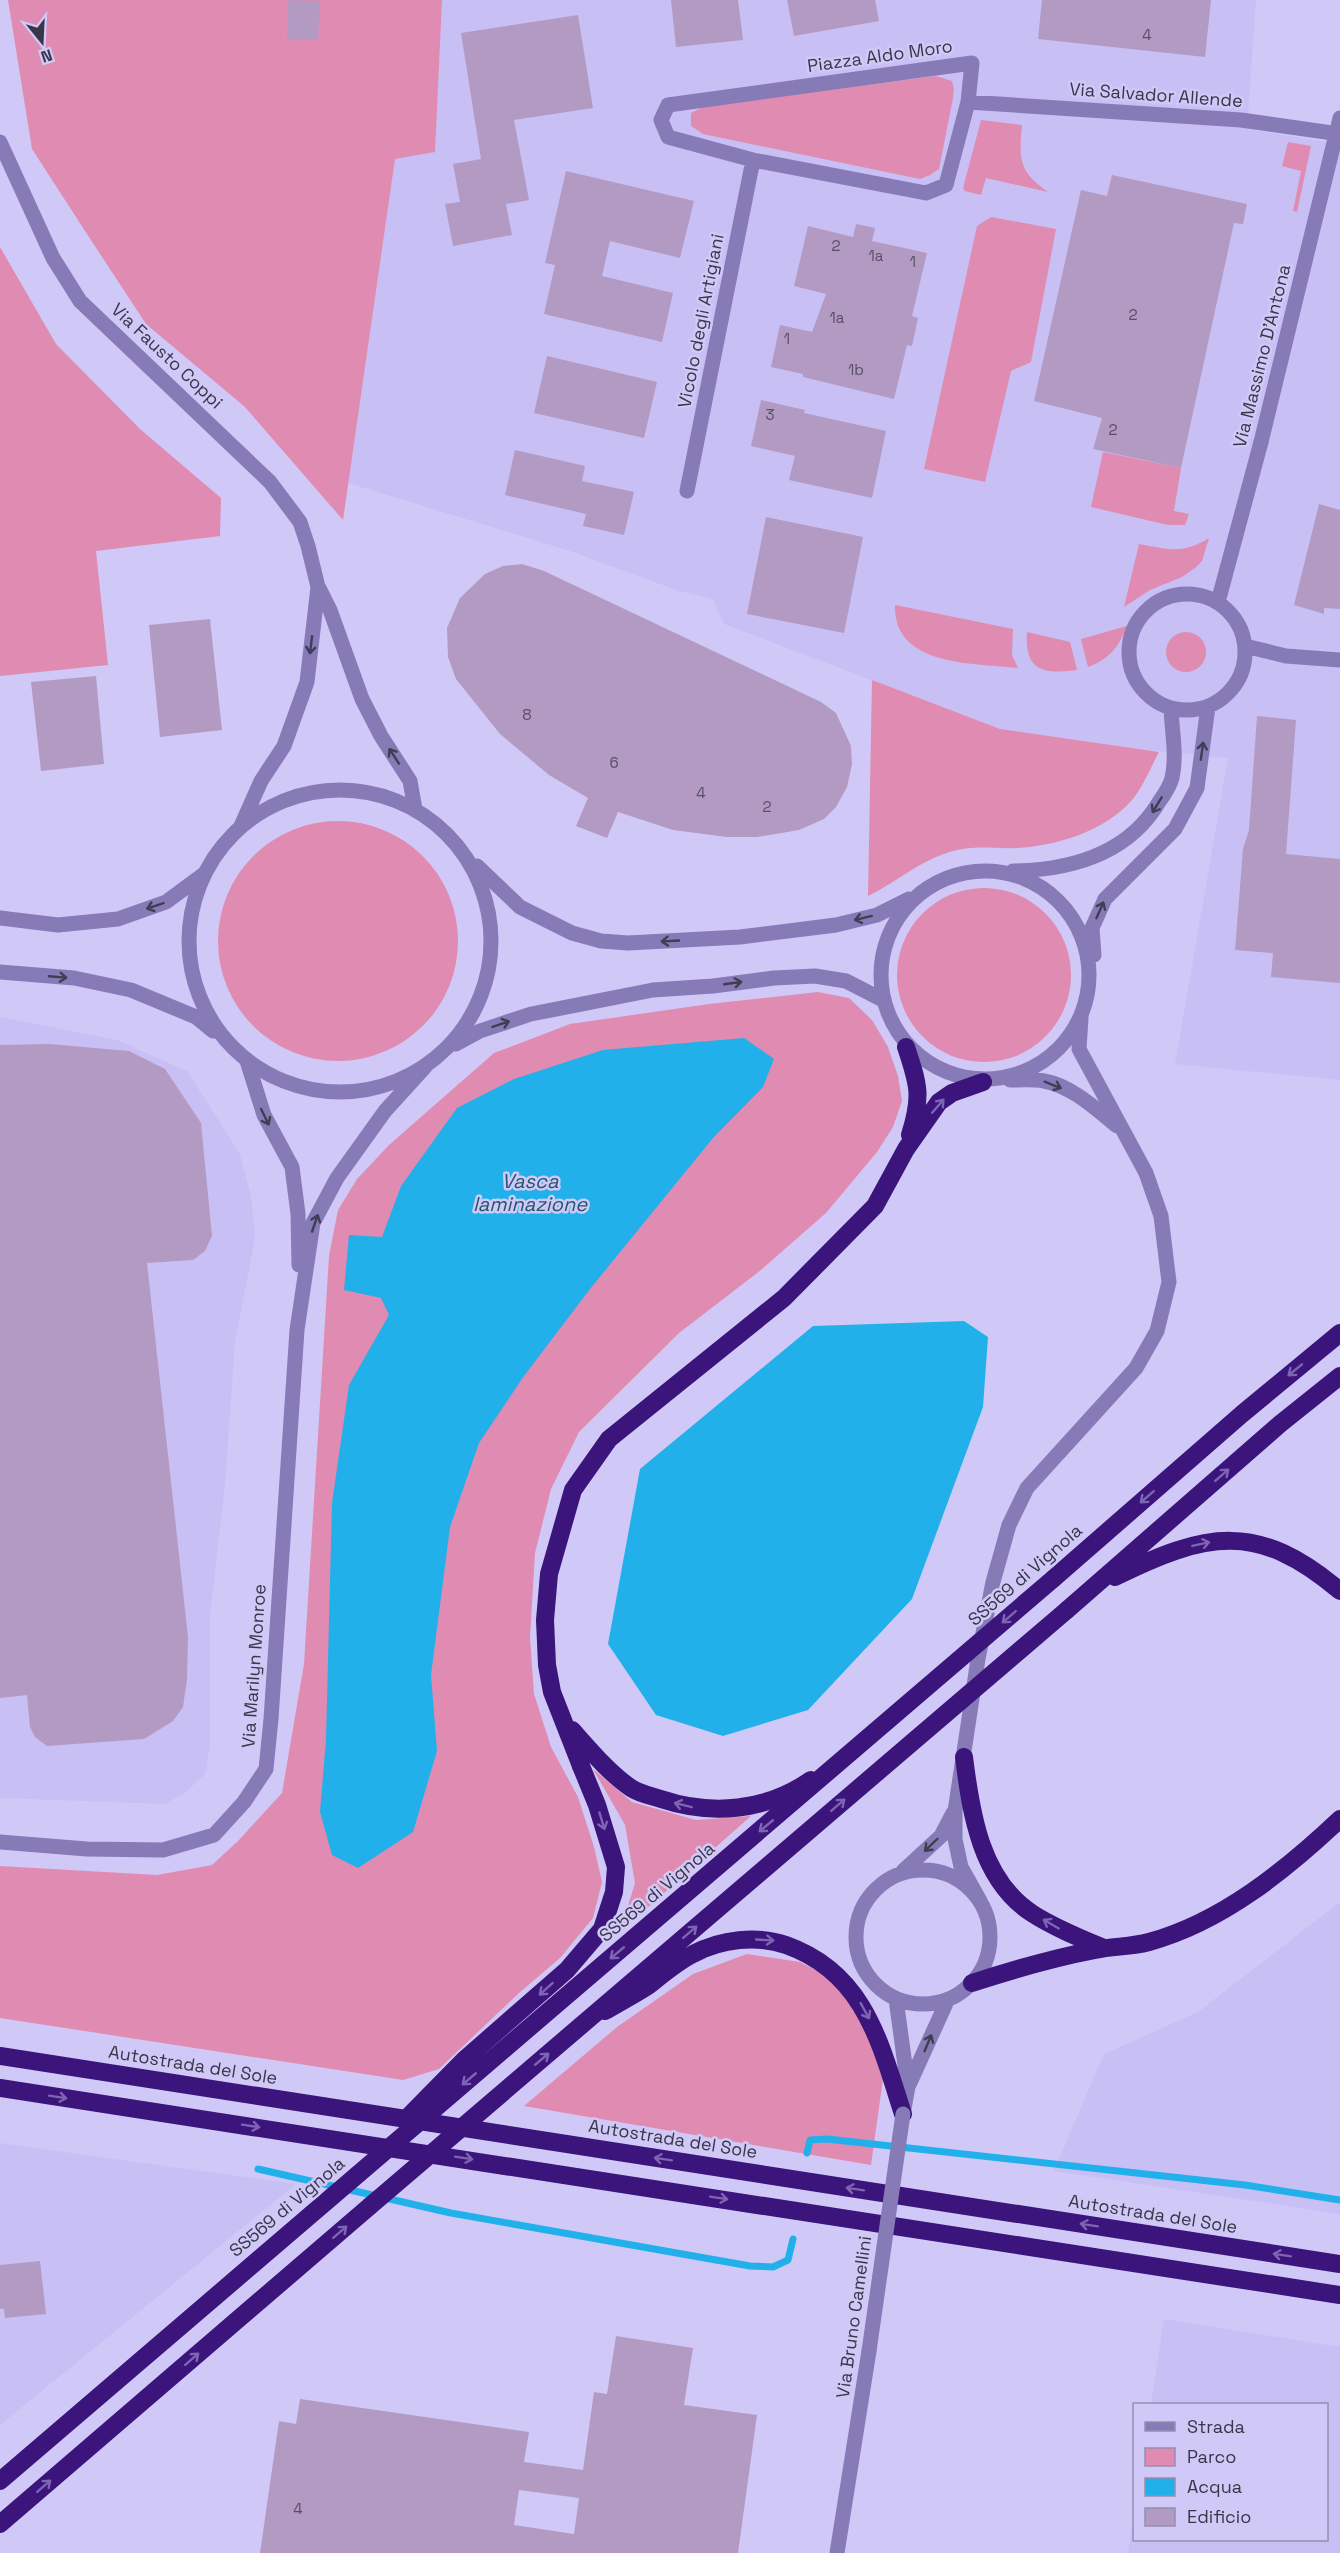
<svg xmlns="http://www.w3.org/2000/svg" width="1340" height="2553" font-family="'Space Grotesk',sans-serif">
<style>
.built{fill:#c8bff4}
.green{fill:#e08bb1}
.water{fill:#22b0ea}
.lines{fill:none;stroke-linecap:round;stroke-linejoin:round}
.stream{stroke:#22b0ea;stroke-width:7}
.building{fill:#b39ac3;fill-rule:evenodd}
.minor{stroke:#867bb7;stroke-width:15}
.highway{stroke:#3b147c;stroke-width:18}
.minor-bridge{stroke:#867bb7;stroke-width:15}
.highway-bridge{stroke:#3b147c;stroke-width:18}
.oneway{stroke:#413d54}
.oneway2{stroke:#7e65b3}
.labels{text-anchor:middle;stroke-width:5;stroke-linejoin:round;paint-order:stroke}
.number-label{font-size:15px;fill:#584f68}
.street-label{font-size:18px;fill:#393649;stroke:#d0c9f7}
.water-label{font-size:20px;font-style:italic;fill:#23566e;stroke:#d0c9f7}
</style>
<rect width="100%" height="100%" fill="#d0c9f7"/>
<!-- built -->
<path class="built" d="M 442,0 L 1256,0 L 1247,129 L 1340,144 L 1340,1080 L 1175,1064 L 1228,758 L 1129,748 L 1000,729 L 724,624 L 713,599 L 679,591 L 570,551 L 348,483 L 395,159 L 435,151 Z
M 0,1017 L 117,1040 L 187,1071 L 240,1154 L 251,1196 L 255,1238 L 235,1342 L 225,1485 L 210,1616 L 210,1742 L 206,1773 L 186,1792 L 165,1804 L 0,1798 Z
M 1340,1902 L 1340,2214 L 1054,2171 L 1104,2054 L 1198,2012 Z
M 0,2143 L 296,2184 L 0,2425 Z
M 1164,2319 L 1340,2347 L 1340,2553 L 1128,2553 L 1134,2512 L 1134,2540 L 1326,2540 L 1326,2404 L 1151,2404 Z"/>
<!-- green -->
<path class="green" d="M 8,0 L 442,0 L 435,152 L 395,159 L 343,520 L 245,407 L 146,324 L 87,234 L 32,149 Z
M 936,76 L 952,81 L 954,89 L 953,98 L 939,169 L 930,175 L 920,179 L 703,134 L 691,126 L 691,113 L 705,106 Z
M 981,120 L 1022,125 C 1019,159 1018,171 1048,192 L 986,178 L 981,195 L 965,191 L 963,188 Z
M 1288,142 L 1311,146 L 1297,212 L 1293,211 L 1301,171 L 1282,166 Z
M 991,217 L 1056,229 L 1031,362 L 1011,371 L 985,482 L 924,469 L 977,226 Z
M 0,247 L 56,344 L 140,429 L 221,498 L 220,536 L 96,551 L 108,665 L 0,676 Z
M 1103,452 L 1181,468 L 1174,511 L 1189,514 L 1185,525 L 1168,525 L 1091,507 Z
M 1209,538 L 1202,561 L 1195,568 L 1182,577 L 1150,590 L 1124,607 L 1139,544 C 1168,549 1182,555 1209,538 Z
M 895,605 L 1013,629 L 1012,655 L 1018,668 C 975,663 893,667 895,605 Z
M 1127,626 C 1120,646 1108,660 1088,667 L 1081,639 Z
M 1027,632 L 1070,642 L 1077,670 C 1045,674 1024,672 1027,632 Z
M1166 652a20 20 0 1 1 40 0a20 20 0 1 1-40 0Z
M 872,680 L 1000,729 L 1159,752 C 1151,767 1143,787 1132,800 C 1105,831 1057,846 1016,848 C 994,849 975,845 953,851 C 922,859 897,882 868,896 Z
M218 941a120 120 0 1 1 240 0a120 120 0 1 1-240 0Z
M897 975a87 87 0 1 1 174 0a87 87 0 1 1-174 0Z
M 818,992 L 849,998 L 872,1020 L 888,1047 L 898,1076 L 902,1101 L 893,1127 L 877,1152 L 826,1213 L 761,1270 L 679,1333 L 579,1432 L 551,1489 L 535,1553 L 530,1637 L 534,1694 L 551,1747 L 578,1797 L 594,1847 L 602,1882 L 593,1918 L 560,1958 L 519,1993 L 439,2069 L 403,2080 L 0,2018 L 0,1866 L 157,1875 L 212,1865 L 238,1841 L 282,1793 L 304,1664 L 329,1256 L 338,1210 L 357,1179 L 389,1145 L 494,1053 L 570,1024 L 709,1004 Z
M 593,1769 L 632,1802 L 696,1820 L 751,1816 L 620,1932 L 635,1883 L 625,1825 Z
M 747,1954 L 800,1962 L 835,1980 L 870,2037 L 883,2079 L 871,2165 L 524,2106 L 617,2027 L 693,1974 Z"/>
<!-- water -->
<path class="water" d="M 744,1038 L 774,1059 L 763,1087 L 713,1138 L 590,1289 L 524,1376 L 479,1443 L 450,1527 L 431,1675 L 437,1751 L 413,1832 L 358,1868 L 332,1855 L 320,1812 L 326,1739 L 332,1503 L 349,1385 L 389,1315 L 381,1298 L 344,1290 L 349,1235 L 382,1237 L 401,1186 L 457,1108 L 514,1079 L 603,1050 Z
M 964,1321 L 988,1337 L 983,1407 L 912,1599 L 808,1710 L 723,1736 L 656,1715 L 608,1644 L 640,1469 L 813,1326 Z"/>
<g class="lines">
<!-- stream -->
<path class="stream" d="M 807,2153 L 810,2140 L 827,2139 L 1245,2185 L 1340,2200
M 258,2169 L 451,2213 L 750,2266 L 773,2267 L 788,2260 L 793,2239"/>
</g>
<!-- building -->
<path class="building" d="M 288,0 L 320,1 L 318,40 L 287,39 Z
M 671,0 L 738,0 L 743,40 L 676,47 Z
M 787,0 L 875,0 L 879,21 L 794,36 Z
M 1042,0 L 1211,0 L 1205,57 L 1038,39 Z
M 578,15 L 593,108 L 514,120 L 529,200 L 506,204 L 512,235 L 453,246 L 445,204 L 460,202 L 453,164 L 481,159 L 461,33 Z
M 566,171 L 694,201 L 680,258 L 610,241 L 602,276 L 673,293 L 662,342 L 544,314 L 555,265 L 545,263 Z
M 1112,175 L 1247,204 L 1243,224 L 1234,223 L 1181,468 L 1093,449 L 1102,418 L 1034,401 L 1081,190 L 1107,196 Z
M 856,224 L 875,228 L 872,241 L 927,253 L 912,316 L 918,318 L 912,346 L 907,345 L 894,399 L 803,377 L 803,374 L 771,367 L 780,325 L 812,332 L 826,294 L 794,286 L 808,226 L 853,237 Z
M 547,356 L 657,382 L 644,438 L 534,413 Z
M 761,400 L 805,410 L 804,413 L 886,431 L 872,498 L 789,480 L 795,456 L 751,446 Z
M 515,450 L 585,466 L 582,481 L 634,492 L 624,535 L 583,526 L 586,514 L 505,495 Z
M 1319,504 L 1340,510 L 1340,609 L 1324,608 L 1324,614 L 1294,605 Z
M 766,517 L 863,537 L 844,633 L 747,614 Z
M 522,564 L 544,571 L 821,702 L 836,713 L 851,746 L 852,764 L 847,787 L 836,807 L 824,819 L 799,830 L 757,837 L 727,837 L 673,830 L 618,812 L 607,838 L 576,826 L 588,798 L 549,775 L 500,734 L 456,679 L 448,657 L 447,628 L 460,598 L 485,574 L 503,566 Z
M 210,619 L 222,730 L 160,737 L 149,625 Z
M 96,676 L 104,764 L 41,771 L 31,682 Z
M 1257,716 L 1296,720 L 1286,854 L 1340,859 L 1340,983 L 1271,977 L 1273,953 L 1235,950 L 1243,849 L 1249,830 Z
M 49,1044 L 129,1051 L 165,1069 L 201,1123 L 212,1236 L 205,1251 L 193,1260 L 147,1263 L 188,1637 L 187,1679 L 183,1707 L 173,1721 L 144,1739 L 47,1746 L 35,1737 L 30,1727 L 27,1695 L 0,1698 L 0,1045 Z
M 40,2261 L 46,2314 L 5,2318 L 4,2309 L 0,2309 L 0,2265 Z
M 616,2336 L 693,2348 L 684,2405 L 757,2415 L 738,2553 L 260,2553 L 279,2421 L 296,2424 L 300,2399 L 529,2432 L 524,2462 L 583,2470 L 594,2392 L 607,2394 ZM 519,2490 L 579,2498 L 574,2534 L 514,2525 Z"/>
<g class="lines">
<!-- minor -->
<path class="minor" d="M 972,63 L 968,102 L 946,185 L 926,193 L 753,160 L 668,137 L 661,120 L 668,105 Z
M 968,102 L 1241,120 L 1340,134
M 0,142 L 53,258 L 80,301 L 270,482 L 300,522 L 308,546 L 318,587 L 307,682 L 284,746 L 261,781 L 241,826
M 687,491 L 753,160
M 319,588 L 330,610 L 362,699 L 381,736 L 410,781 L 415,809
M1129 652a58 58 0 1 1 116 0a58 58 0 1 1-116 0Z
M 1218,602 L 1261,442
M 1245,646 L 1286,656 L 1340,660
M189 941a151 151 0 1 1 302 0a151 151 0 1 1-302 0Z
M 477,866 L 520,907 L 572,933 L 601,941 L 628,943 L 740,937 L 836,925 L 877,915 L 909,899
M881 975a104 104 0 1 1 208 0a104 104 0 1 1-208 0Z
M 1013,871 C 1070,870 1128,854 1159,802 C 1164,795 1170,786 1172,778 C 1177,756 1172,731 1171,709
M 0,918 L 58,925 L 118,919 L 166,902 L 204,874
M 1094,955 L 1092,928 L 1105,899 L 1175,829 L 1197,788 L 1208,707
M 0,972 L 74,978 L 131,990 L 196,1017 L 213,1031
M 456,1044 L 480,1031 L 531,1014 L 653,990 L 713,986 L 774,978 L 815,976 L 846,981 L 883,1000
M 247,1061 L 264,1115 L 292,1167 L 298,1214 L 299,1265
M 1010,1080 C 1021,1080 1033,1079 1044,1081 C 1072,1086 1096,1109 1117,1126
M 0,1842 L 87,1849 L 163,1850 L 214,1835 L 244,1802 L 266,1769 L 271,1719 L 297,1330 L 313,1223 L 337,1178 L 385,1111 L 425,1067
M856 1937a67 67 0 1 1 134 0a67 67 0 1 1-134 0Z
M 903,1871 L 941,1836 L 953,1813
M 980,1901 L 961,1867 L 955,1839 L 955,1811 L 978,1659 L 993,1582 L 1009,1525 L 1027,1488 L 1136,1368 L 1157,1331 L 1169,1282 L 1161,1216 L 1146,1173 L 1079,1049 L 1081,1018
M 896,1999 L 908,2087
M 903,2114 L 908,2087 L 948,1999
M 837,2553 L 869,2351"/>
<!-- highway -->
<path class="highway" d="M 906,1047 C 919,1086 922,1096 910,1135
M 1115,1577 C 1206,1532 1258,1521 1340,1591
M 1053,1579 L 1242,1414 L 1340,1333
M 1067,1610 L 1280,1424 L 1340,1376
M 572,1730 C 590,1750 609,1773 631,1788 C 640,1794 652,1796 661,1799 C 712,1816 766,1811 811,1780
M 964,1757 C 971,1814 981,1881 1033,1914 C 1055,1928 1080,1938 1104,1948
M 581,1766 L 552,1692 L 547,1665 L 545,1620 L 549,1574 L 573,1490 L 609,1439 L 784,1298 L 875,1206 L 906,1149 L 939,1102 L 952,1093 L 983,1082
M 972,1983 C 1012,1970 1053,1958 1095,1950 C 1113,1946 1131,1947 1149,1942 C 1222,1922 1286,1870 1340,1819
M 605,2011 C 619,2003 634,1995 648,1986 C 662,1975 677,1962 693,1954 C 721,1939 757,1935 786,1945 C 865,1973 880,2043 903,2114
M 0,2056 L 1340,2264
M 0,2088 L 1340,2295
M 0,2524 L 370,2206"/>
<!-- minor-bridge -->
<path class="minor-bridge" d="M 1261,442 L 1340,118
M 869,2351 L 903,2114"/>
<!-- highway-bridge -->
<path class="highway-bridge" d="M 405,2120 L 464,2060 L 567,1970 L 602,1929 L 614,1892 L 616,1867 L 597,1805 L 581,1766
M 370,2206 L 1067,1610
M 0,2481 L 1053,1579"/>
</g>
<!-- one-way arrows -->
<defs><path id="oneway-shaft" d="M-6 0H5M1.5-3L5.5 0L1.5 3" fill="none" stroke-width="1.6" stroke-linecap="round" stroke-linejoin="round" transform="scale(1.5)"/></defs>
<g class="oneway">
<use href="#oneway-shaft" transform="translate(311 645) rotate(97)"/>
<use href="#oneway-shaft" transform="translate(1202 751) rotate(-82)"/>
<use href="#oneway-shaft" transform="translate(394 756) rotate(-123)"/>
<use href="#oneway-shaft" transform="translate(1157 805) rotate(121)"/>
<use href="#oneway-shaft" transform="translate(155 906) rotate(161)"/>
<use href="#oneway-shaft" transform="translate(1100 910) rotate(-66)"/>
<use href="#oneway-shaft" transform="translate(863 918) rotate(166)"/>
<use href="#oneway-shaft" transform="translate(670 941) rotate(177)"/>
<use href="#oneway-shaft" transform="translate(58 977) rotate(5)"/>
<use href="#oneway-shaft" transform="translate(733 983) rotate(-8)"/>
<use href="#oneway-shaft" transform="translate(501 1024) rotate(-19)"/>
<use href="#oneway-shaft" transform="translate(1053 1085) rotate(22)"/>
<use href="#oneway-shaft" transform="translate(265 1117) rotate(64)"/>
<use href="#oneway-shaft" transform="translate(315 1223) rotate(-71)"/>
<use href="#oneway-shaft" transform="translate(931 1845) rotate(136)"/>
<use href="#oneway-shaft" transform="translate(928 2043) rotate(-67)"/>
</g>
<g class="oneway2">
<use href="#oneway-shaft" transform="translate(938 1106) rotate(-49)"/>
<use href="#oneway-shaft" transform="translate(1295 1370) rotate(141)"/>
<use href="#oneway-shaft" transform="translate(1222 1475) rotate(-41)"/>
<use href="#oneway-shaft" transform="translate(1147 1497) rotate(139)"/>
<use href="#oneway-shaft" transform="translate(1201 1544) rotate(-12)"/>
<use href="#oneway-shaft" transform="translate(1009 1617) rotate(139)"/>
<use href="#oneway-shaft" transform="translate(683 1805) rotate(-166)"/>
<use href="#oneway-shaft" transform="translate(838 1805) rotate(-41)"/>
<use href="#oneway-shaft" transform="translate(602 1821) rotate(73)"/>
<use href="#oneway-shaft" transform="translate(766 1826) rotate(140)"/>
<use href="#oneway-shaft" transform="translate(1051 1924) rotate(-150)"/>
<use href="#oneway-shaft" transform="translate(690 1932) rotate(-41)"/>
<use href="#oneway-shaft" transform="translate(765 1940) rotate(3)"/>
<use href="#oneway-shaft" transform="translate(617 1953) rotate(140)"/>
<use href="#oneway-shaft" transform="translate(546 1989) rotate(138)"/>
<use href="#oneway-shaft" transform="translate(865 2011) rotate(61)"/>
<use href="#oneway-shaft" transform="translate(542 2059) rotate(-40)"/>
<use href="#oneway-shaft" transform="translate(469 2079) rotate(140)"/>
<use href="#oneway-shaft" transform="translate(58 2097) rotate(9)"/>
<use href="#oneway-shaft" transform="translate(251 2126) rotate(9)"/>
<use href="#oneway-shaft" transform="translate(464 2158) rotate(9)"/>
<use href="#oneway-shaft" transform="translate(663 2159) rotate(-171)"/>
<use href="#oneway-shaft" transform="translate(855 2189) rotate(-171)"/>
<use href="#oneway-shaft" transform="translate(719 2198) rotate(9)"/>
<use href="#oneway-shaft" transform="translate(1089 2225) rotate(-171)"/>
<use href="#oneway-shaft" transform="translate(340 2232) rotate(-41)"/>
<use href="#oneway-shaft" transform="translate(1282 2255) rotate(-171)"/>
<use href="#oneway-shaft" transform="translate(192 2359) rotate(-41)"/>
<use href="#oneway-shaft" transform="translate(44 2486) rotate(-41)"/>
</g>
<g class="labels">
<!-- number labels -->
<g class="number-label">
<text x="1147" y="40">4</text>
<text x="836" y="251">2</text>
<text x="876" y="261">1a</text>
<text x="913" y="267">1</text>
<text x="1133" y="320">2</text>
<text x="837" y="323">1a</text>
<text x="787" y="344">1</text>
<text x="856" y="375">1b</text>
<text x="770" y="420">3</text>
<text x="1113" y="435">2</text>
<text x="527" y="720">8</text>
<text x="614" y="768">6</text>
<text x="701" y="798">4</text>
<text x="767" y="812">2</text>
<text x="298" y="2514">4</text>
</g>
<!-- street labels -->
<g class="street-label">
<text transform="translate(880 56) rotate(-8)" y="6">Piazza Aldo Moro</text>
<text transform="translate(1156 95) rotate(4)" y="6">Via Salvador Allende</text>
<text transform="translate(701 321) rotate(-79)" y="6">Vicolo degli Artigiani</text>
<text transform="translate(167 356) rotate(43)" y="6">Via Fausto Coppi</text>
<text transform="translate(1262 356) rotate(-76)" y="6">Via Massimo D'Antona</text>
<text transform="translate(1025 1575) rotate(-41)" y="6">SS569 di Vignola</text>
<text transform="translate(254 1666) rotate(-86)" y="6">Via Marilyn Monroe</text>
<text transform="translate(657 1892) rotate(-40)" y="6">SS569 di Vignola</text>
<text transform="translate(193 2065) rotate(9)" y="6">Autostrada del Sole</text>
<text transform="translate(673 2139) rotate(9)" y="6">Autostrada del Sole</text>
<text transform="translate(287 2207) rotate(-40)" y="6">SS569 di Vignola</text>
<text transform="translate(1153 2214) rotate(9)" y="6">Autostrada del Sole</text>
<text transform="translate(854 2317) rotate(-82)" y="6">Via Bruno Camellini</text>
</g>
<!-- water labels -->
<g class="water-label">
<text x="530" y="1188">Vasca<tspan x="530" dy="23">laminazione</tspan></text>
</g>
</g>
<!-- legend -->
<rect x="1133" y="2403" width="195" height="138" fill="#d0c9f7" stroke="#948eb1" stroke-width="1.5"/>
<rect x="1145" y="2422" width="30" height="9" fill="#867bb7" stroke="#948eb1" stroke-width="1.5"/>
<text x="1187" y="2433" font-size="18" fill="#393649">Strada</text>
<rect x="1145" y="2448" width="30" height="18" fill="#e08bb1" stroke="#948eb1" stroke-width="1.5"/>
<text x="1187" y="2463" font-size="18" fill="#393649">Parco</text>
<rect x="1145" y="2478" width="30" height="18" fill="#22b0ea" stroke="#948eb1" stroke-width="1.5"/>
<text x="1187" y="2493" font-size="18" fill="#393649">Acqua</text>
<rect x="1145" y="2508" width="30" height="18" fill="#b39ac3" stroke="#948eb1" stroke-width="1.5"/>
<text x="1187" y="2523" font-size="18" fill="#393649">Edificio</text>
<!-- north arrow -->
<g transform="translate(42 42) rotate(162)" stroke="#d0c9f7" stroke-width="4.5" paint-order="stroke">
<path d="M0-4.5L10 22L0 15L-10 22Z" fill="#393649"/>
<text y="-9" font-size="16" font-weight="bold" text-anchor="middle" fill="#393649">N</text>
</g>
</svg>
